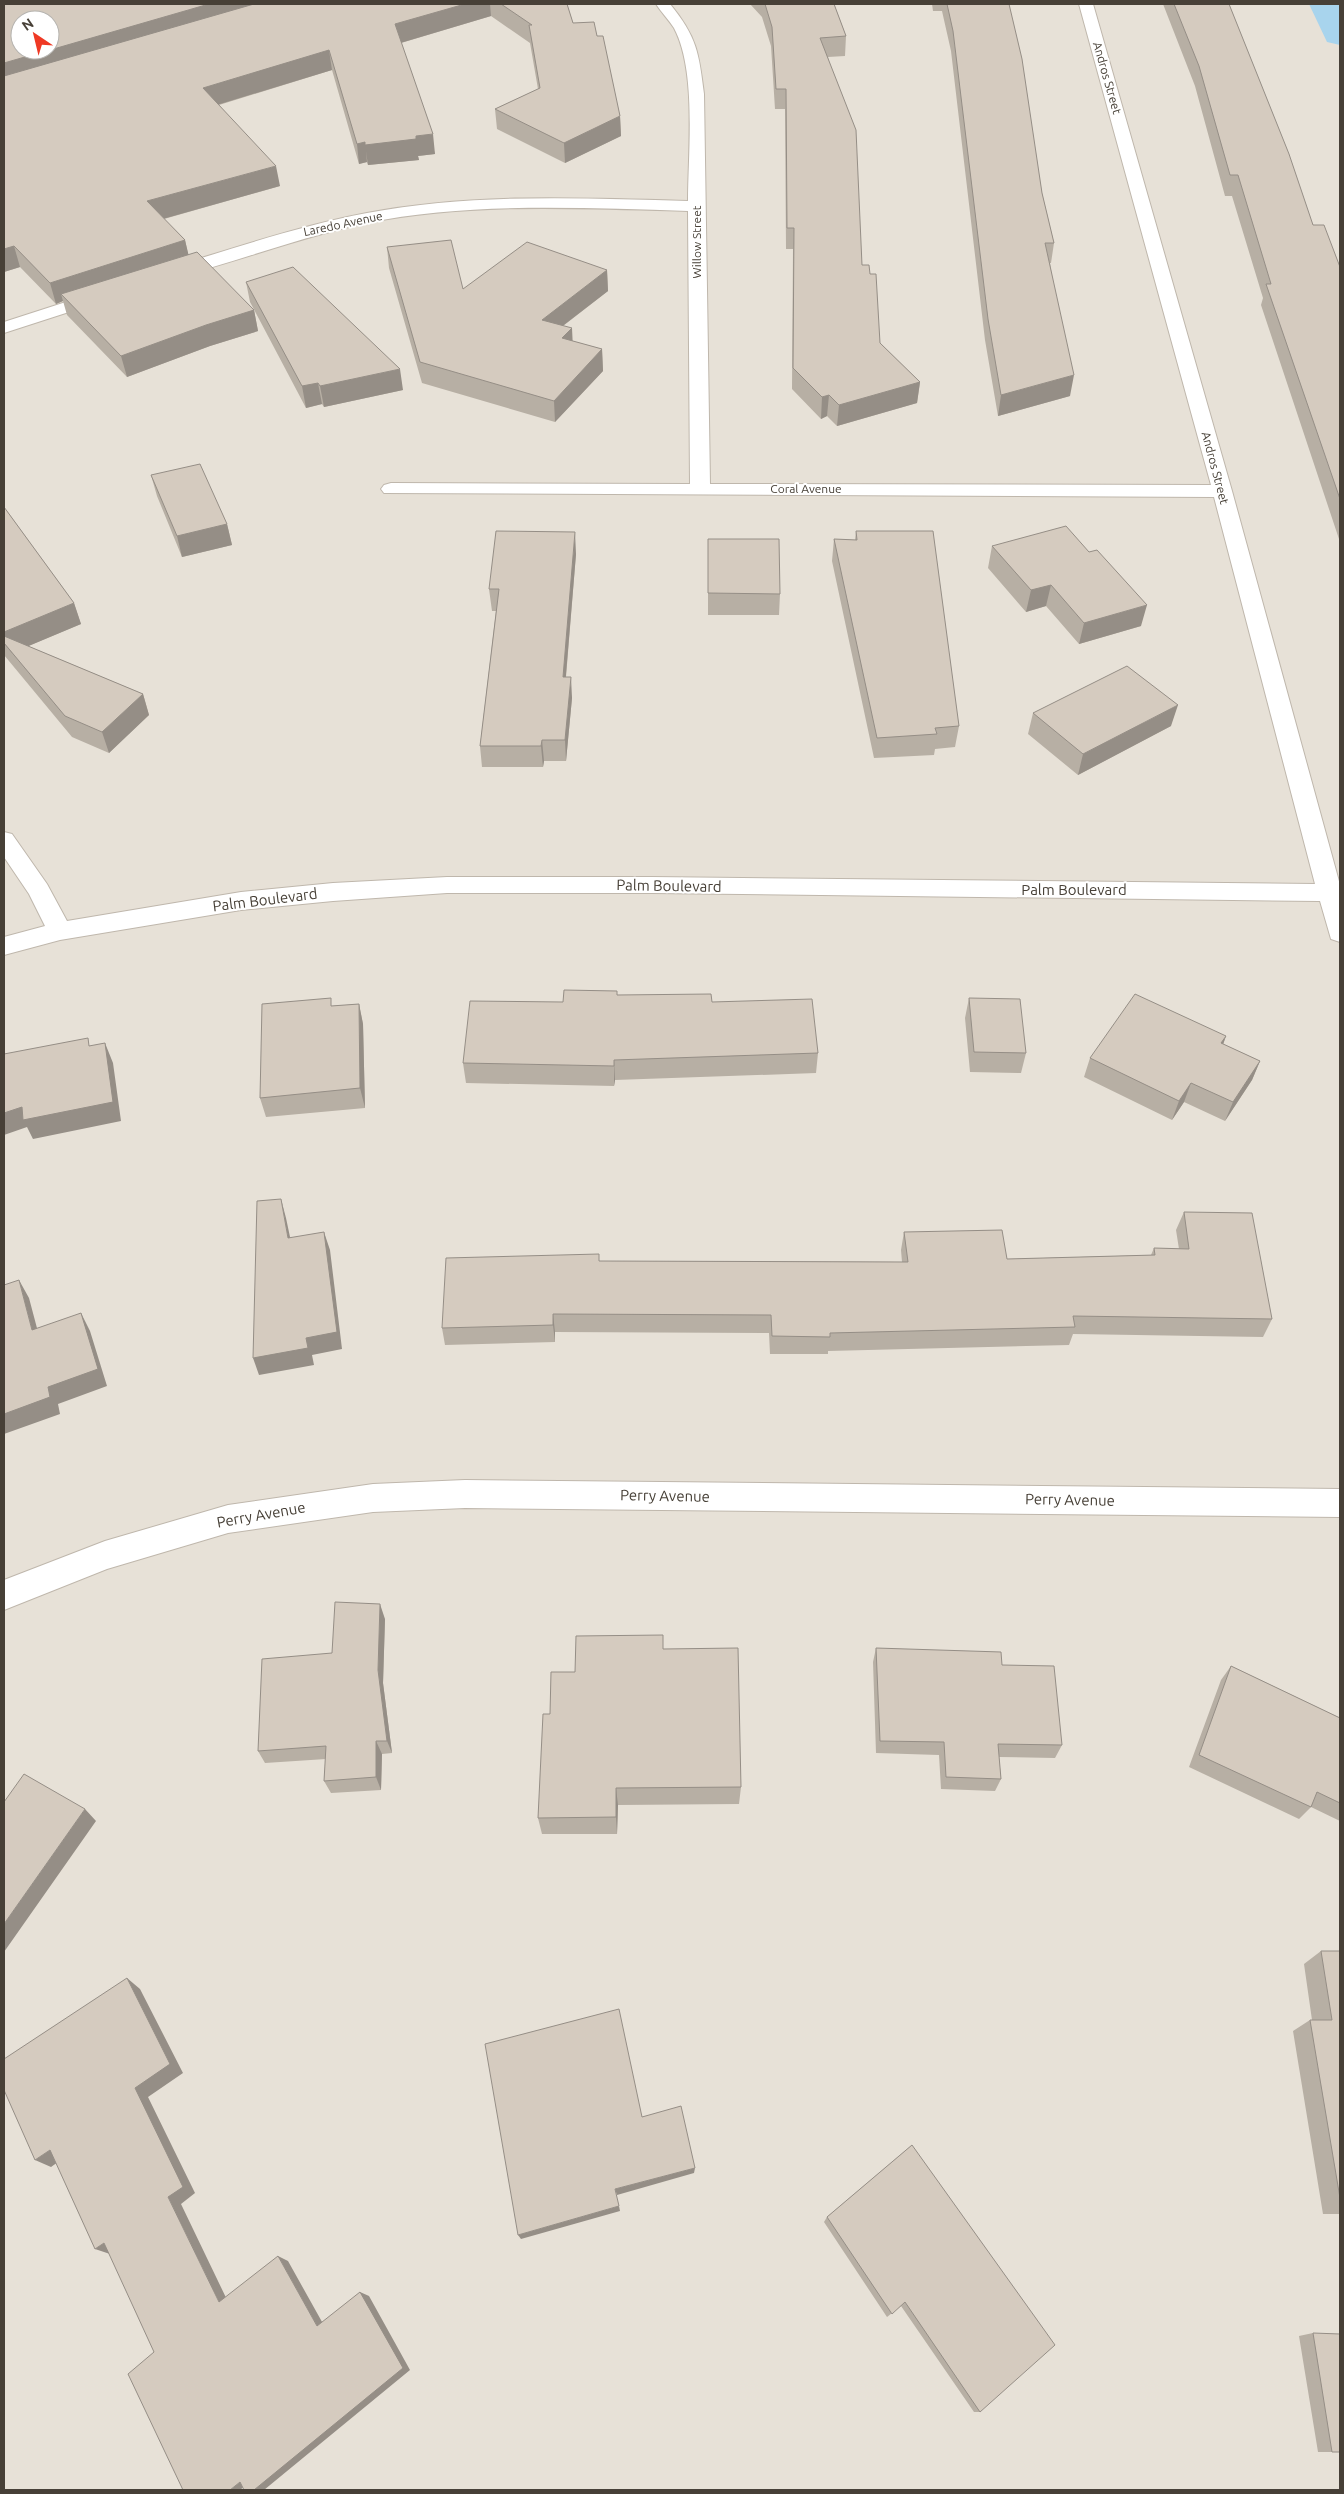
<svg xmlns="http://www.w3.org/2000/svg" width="1344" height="2494" font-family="Ubuntu,sans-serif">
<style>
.residential{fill:#e7e1d7;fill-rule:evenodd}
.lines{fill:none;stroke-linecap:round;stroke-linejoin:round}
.canal{fill:#a8d4ed;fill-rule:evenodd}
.street-casing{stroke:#bfb7ac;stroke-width:2}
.street{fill:#fff;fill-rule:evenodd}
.wall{fill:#b7afa4}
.shaded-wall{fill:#958e86}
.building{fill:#d5cbbf;stroke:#958e86}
.labels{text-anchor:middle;stroke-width:4;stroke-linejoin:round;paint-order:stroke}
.far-street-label{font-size:12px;fill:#474037;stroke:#fff}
.street-label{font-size:15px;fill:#474037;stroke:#fff}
</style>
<rect width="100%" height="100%" fill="#f3f0e9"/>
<!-- residential -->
<path class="residential" d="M 4,4 L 1340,4 L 1340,2490 L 4,2490 ZM 20,20 L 50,20 L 50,50 L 20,50 Z"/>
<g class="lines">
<!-- canal -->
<path class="canal" d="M 1309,4 L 1340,4 L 1340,45 L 1327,42 Z"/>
<defs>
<path id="street" d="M 656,4 L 670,4 C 697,37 699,53 704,94 L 710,484 L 1211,485 L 1079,4 L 1093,4 L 1232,491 L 1340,885 L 1340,942 L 1331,939 L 1320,901 L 652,893 L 447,893 L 333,901 L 241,910 L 60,940 L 4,955 L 4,937 L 45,926 L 29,894 L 4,857 L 4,832 L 12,834 L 47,884 L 67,921 L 241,892 L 333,883 L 447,877 L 652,877 L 1315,884 L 1214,497 L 384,493 L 381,489 L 384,485 L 391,483 L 690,484 L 688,211 C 581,208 471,202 366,223 C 300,237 237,262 172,278 L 166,277 L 163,273 L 166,269 C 232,249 298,226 367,213 C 472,193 581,198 688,201 C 688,153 697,71 674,28 C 669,20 661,12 656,4 Z
M 100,291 L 106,292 L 109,296 L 106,300 L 4,333 L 4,322 Z
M 465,1480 L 1340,1489 L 1340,1517 L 465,1508 L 373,1512 L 228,1533 L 107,1569 L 4,1610 L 4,1580 L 105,1541 L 228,1505 L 373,1484 Z"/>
</defs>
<!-- street casing -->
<use href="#street" class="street-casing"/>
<!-- street -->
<use href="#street" class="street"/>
</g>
<!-- wall -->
<path class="wall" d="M 4,4 L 567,4 L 573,23 L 597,36 L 620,116 L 621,136 L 565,163 L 497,129 L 495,109 L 538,89 L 530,43 L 491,16 L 401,43 L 435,154 L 418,156 L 419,160 L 368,165 L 367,162 L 359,164 L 332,70 L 219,105 L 280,186 L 164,219 L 185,240 L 188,254 L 254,310 L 258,331 L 210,346 L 127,377 L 67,315 L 63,301 L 56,304 L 20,267 L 4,272 Z
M 750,4 L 834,4 L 846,36 L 845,56 L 828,57 L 862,265 L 880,343 L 920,382 L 917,403 L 837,426 L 827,416 L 821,419 L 792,389 L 793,249 L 786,249 L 785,109 L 775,109 L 771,46 L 762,17 Z
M 932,4 L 1009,4 L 1042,193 L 1054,243 L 1051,263 L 1050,263 L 1070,396 L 998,416 L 985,340 L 951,51 L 942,11 L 933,11 Z
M 1163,4 L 1229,4 L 1313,225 L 1340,267 L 1340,542 L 1261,305 L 1263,298 L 1232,196 L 1225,196 L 1195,86 Z
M 387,247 L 463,289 L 607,270 L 608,291 L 563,326 L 572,341 L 602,349 L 603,371 L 555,422 L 422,383 L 389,268 Z
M 246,282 L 403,390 L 324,407 L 322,404 L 306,408 L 250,302 Z
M 151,475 L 227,524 L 232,545 L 182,557 L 157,496 Z
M 4,507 L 74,603 L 81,624 L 28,646 L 143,694 L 149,715 L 109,753 L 72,737 L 4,655 Z
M 856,531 L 959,726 L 955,747 L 935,749 L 934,755 L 874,758 L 832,561 L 834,539 L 855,540 Z
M 708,539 L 780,594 L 779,615 L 708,615 Z
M 992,546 L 1141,626 L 1079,644 L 1046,606 L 1026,612 L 988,568 Z
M 576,554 L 566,677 L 572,698 L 566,761 L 544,761 L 543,767 L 482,767 L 480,746 L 496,611 L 492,611 L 489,589 Z
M 1033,713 L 1171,726 L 1078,775 L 1028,734 Z
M 618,995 L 712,1002 L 818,1053 L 816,1073 L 615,1080 L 614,1086 L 466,1083 L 463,1063 L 563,1002 Z
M 969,998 L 1026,1053 L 1021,1073 L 970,1072 L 965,1018 Z
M 359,1004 L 363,1024 L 365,1108 L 266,1117 L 260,1098 L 333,1006 Z
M 1226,1036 L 1223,1044 L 1260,1061 L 1252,1080 L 1225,1121 L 1184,1102 L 1172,1120 L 1084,1077 L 1090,1058 Z
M 1184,1212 L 1272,1319 L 1263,1337 L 1073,1334 L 1069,1345 L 828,1351 L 828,1354 L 770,1354 L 769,1333 L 555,1332 L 555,1342 L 445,1345 L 442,1328 L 600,1261 L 902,1262 L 901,1250 L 904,1232 L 1007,1259 L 1151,1255 L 1154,1248 L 1179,1249 L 1176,1230 Z
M 385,1619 L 383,1683 L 392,1753 L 382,1754 L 381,1790 L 331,1793 L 324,1781 L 326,1759 L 265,1763 L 258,1751 L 332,1653 Z
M 876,1648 L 1002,1665 L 1062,1745 L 1055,1758 L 999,1757 L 1001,1779 L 995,1791 L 941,1789 L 939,1755 L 876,1753 L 873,1662 Z
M 663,1649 L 741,1787 L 739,1804 L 618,1805 L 617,1834 L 542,1834 L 538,1818 L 550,1714 L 575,1672 Z
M 1231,1666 L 1340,1718 L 1340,1821 L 1311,1807 L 1299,1819 L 1189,1767 L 1221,1680 Z
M 1321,1951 L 1340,1951 L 1340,2214 L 1323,2214 L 1293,2031 L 1310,2020 L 1312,2020 L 1304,1964 Z
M 912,2145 L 980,2412 L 974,2412 L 901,2306 L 887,2317 L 824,2222 L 827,2217 Z
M 1313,2333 L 1340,2452 L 1318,2452 L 1299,2336 Z"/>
<!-- shaded-wall -->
<path class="shaded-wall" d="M 209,4 L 280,4 L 4,85 L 4,63 Z
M 465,4 L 490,4 L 491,16 L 397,44 L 395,24 Z
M 329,50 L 332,70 L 207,108 L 203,88 Z
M 620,116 L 621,136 L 565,163 L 564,143 Z
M 433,134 L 435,154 L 418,156 L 419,160 L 368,165 L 365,145 L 416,136 Z
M 365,142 L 367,162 L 359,164 L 357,144 Z
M 276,166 L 280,186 L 152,222 L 147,201 Z
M 185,240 L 190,261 L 61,294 L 63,301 L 56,304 L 50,283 Z
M 14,246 L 20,267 L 4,272 L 4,249 Z
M 607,270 L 608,291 L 543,341 L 542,320 Z
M 254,310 L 258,331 L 210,346 L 127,377 L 121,356 L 206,325 Z
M 572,328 L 573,349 L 562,338 Z
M 602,349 L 603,371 L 555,422 L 554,401 Z
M 400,369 L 403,390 L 324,407 L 320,386 Z
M 1074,375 L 1070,396 L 998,416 L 1001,395 Z
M 920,382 L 917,403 L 837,426 L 839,405 Z
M 318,383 L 322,404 L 306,408 L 302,386 Z
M 829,395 L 827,416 L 821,419 L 822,397 Z
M 227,524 L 232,545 L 182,557 L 177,536 Z
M 575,532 L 576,554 L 564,698 L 563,677 Z
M 1051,585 L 1046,606 L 1026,612 L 1031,590 Z
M 74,603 L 81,624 L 12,653 L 4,643 L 4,632 Z
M 1147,605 L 1141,626 L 1079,644 L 1084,623 Z
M 571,677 L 572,698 L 566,761 L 565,740 Z
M 143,694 L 149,715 L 109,753 L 102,732 Z
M 1178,705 L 1171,726 L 1078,775 L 1083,754 Z
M 542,740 L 544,761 L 543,767 L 541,746 Z
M 359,1004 L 363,1024 L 365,1108 L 360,1088 Z
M 1226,1036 L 1219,1056 L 1221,1043 Z
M 105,1043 L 113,1063 L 121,1121 L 33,1139 L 27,1127 L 4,1135 L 4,1113 Z
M 614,1060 L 615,1080 L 614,1086 Z
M 1260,1061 L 1252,1080 L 1225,1121 L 1233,1102 Z
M 1191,1083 L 1184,1102 L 1172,1120 L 1179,1101 Z
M 281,1199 L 286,1218 L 294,1256 L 288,1238 Z
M 324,1232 L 330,1250 L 342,1349 L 312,1355 L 314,1365 L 259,1375 L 253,1358 L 306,1338 Z
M 19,1280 L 29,1298 L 42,1347 L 32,1330 Z
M 81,1313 L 90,1331 L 107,1386 L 58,1404 L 60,1414 L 4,1434 L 4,1414 L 48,1387 Z
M 553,1314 L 555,1332 L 555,1342 L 553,1325 Z
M 380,1604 L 385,1619 L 383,1683 L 392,1753 L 387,1741 L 378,1670 Z
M 376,1741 L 382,1754 L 381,1790 L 376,1777 Z
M 616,1788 L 618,1805 L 617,1834 L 616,1817 Z
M 85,1809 L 96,1821 L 4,1952 L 4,1924 Z
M 127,1978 L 140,1989 L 183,2073 L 148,2097 L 195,2193 L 181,2204 L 230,2306 L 219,2302 L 168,2197 L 135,2088 Z
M 50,2150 L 65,2157 L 51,2167 L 35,2160 Z
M 695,2168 L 694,2173 L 617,2195 L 615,2189 Z
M 619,2206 L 620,2211 L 521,2239 L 518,2235 Z
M 104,2243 L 110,2254 L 95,2249 Z
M 278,2256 L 288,2261 L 326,2329 L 317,2326 Z
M 360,2292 L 369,2296 L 410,2370 L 264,2490 L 254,2490 Z
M 251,2481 L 240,2490 L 230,2490 L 240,2482 Z"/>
<!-- building -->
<path class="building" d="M 4,4 L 209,4 L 50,50 L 50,20 L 20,20 L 20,50 L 49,50 L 4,63 Z
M 254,4 L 465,4 L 395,24 L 433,134 L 416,136 L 416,139 L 365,145 L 365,142 L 357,144 L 329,50 L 203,88 L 276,166 L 147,201 L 185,240 L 50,283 L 14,246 L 4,249 L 4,76 Z
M 501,4 L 567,4 L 573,23 L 594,22 L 597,36 L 603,36 L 620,116 L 564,143 L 495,109 L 540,88 L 529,25 L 532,25 Z
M 765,4 L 834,4 L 846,36 L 820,38 L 856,130 L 862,265 L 869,265 L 870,274 L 876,274 L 880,343 L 920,382 L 839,405 L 829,395 L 822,397 L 793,368 L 794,228 L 787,228 L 786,89 L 776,89 L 772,27 Z
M 947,4 L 1009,4 L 1022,59 L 1042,193 L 1054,243 L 1045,243 L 1074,375 L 1001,395 L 988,319 L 953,31 Z
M 1174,4 L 1229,4 L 1289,154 L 1313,225 L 1324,225 L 1340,267 L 1340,499 L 1266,284 L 1271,284 L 1238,175 L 1230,175 L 1199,66 Z
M 451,240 L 463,289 L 527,242 L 607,270 L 542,320 L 572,328 L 562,338 L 602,349 L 554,401 L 420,362 L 387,247 Z
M 197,252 L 254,310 L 206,325 L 121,356 L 61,294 Z
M 293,267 L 400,369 L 320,386 L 318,383 L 302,386 L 246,282 Z
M 200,464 L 227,524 L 177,536 L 151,475 Z
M 4,507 L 74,603 L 4,632 Z
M 1066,526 L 1089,552 L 1097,550 L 1147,605 L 1084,623 L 1051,585 L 1031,590 L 992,546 Z
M 496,531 L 575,532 L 563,677 L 571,677 L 565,740 L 542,740 L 541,746 L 480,746 L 499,589 L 489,589 Z
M 856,531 L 933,531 L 959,726 L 935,728 L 937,734 L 877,738 L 834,539 L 857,540 Z
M 708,539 L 779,539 L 780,594 L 708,593 Z
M 4,636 L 143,694 L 102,732 L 65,716 L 4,643 Z
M 1127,666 L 1178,705 L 1083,754 L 1033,713 Z
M 564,990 L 617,991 L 617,995 L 711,994 L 712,1002 L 812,999 L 818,1053 L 614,1060 L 614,1066 L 463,1063 L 470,1001 L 563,1002 Z
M 1135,994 L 1226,1036 L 1221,1043 L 1260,1061 L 1233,1102 L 1191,1083 L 1179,1101 L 1090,1058 Z
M 331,998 L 331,1006 L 359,1004 L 360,1088 L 260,1098 L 262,1004 Z
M 969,998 L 1020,999 L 1026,1053 L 974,1052 Z
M 88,1038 L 89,1046 L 105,1043 L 113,1102 L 23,1120 L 22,1107 L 4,1113 L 4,1054 Z
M 281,1199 L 288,1238 L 324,1232 L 337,1332 L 306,1338 L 308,1348 L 253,1358 L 257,1201 Z
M 1184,1212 L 1252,1213 L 1272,1319 L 1073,1316 L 1075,1327 L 830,1333 L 830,1337 L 772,1336 L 771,1315 L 553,1314 L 553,1325 L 442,1328 L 446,1258 L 599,1254 L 599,1261 L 908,1262 L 904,1232 L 1002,1230 L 1007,1259 L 1155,1255 L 1154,1248 L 1189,1249 Z
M 19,1280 L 32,1330 L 81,1313 L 98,1369 L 48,1387 L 50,1397 L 4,1414 L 4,1285 Z
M 335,1602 L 380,1604 L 378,1670 L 387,1741 L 376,1741 L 376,1777 L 324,1781 L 326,1746 L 258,1751 L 262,1659 L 332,1653 Z
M 663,1635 L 663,1649 L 738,1648 L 741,1787 L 616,1788 L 616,1817 L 538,1818 L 543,1714 L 550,1714 L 551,1672 L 575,1672 L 576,1636 Z
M 876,1648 L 1001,1652 L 1002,1665 L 1054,1666 L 1062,1745 L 998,1744 L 1001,1779 L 946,1777 L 944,1742 L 880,1741 Z
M 1231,1666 L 1340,1718 L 1340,1803 L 1317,1792 L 1311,1807 L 1199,1755 Z
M 24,1774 L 85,1809 L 4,1924 L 4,1802 Z
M 1321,1951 L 1340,1951 L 1340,2198 L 1310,2020 L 1332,2020 Z
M 127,1978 L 170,2064 L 135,2088 L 183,2187 L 168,2197 L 219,2302 L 278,2256 L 317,2326 L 360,2292 L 403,2368 L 254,2490 L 244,2490 L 240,2482 L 230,2490 L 183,2490 L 128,2374 L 154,2352 L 104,2243 L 95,2249 L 50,2150 L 35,2160 L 4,2090 L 4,2059 Z
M 619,2009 L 642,2117 L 681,2106 L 695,2168 L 615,2189 L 619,2206 L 518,2235 L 485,2044 Z
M 912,2145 L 1055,2345 L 980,2412 L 905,2302 L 892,2314 L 827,2217 Z
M 1313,2333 L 1340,2334 L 1340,2452 L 1332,2452 Z"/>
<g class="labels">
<!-- far-street labels -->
<g class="far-street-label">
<text transform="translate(1107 78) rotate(74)" y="4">Andros Street</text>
<text transform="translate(343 224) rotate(-12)" y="4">Laredo Avenue</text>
<text transform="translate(697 242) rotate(-90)" y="4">Willow Street</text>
<text transform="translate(1215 468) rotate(75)" y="4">Andros Street</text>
<text x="806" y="493">Coral Avenue</text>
</g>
<!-- street labels -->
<g class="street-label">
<text transform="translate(669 886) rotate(1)" y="5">Palm Boulevard</text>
<text x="1074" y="895">Palm Boulevard</text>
<text transform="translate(265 900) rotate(-7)" y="5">Palm Boulevard</text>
<text transform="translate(665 1496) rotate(1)" y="5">Perry Avenue</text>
<text transform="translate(1070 1500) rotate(1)" y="5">Perry Avenue</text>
<text transform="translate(261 1515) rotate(-10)" y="5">Perry Avenue</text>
</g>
</g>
<!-- border -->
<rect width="1344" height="2494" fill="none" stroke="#474037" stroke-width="10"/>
<!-- north arrow -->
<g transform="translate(35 35) rotate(325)"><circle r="24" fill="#ffffff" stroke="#b5b3af"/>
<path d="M0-4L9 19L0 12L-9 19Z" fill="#ef3924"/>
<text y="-8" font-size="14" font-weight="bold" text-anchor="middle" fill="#474037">N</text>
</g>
</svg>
